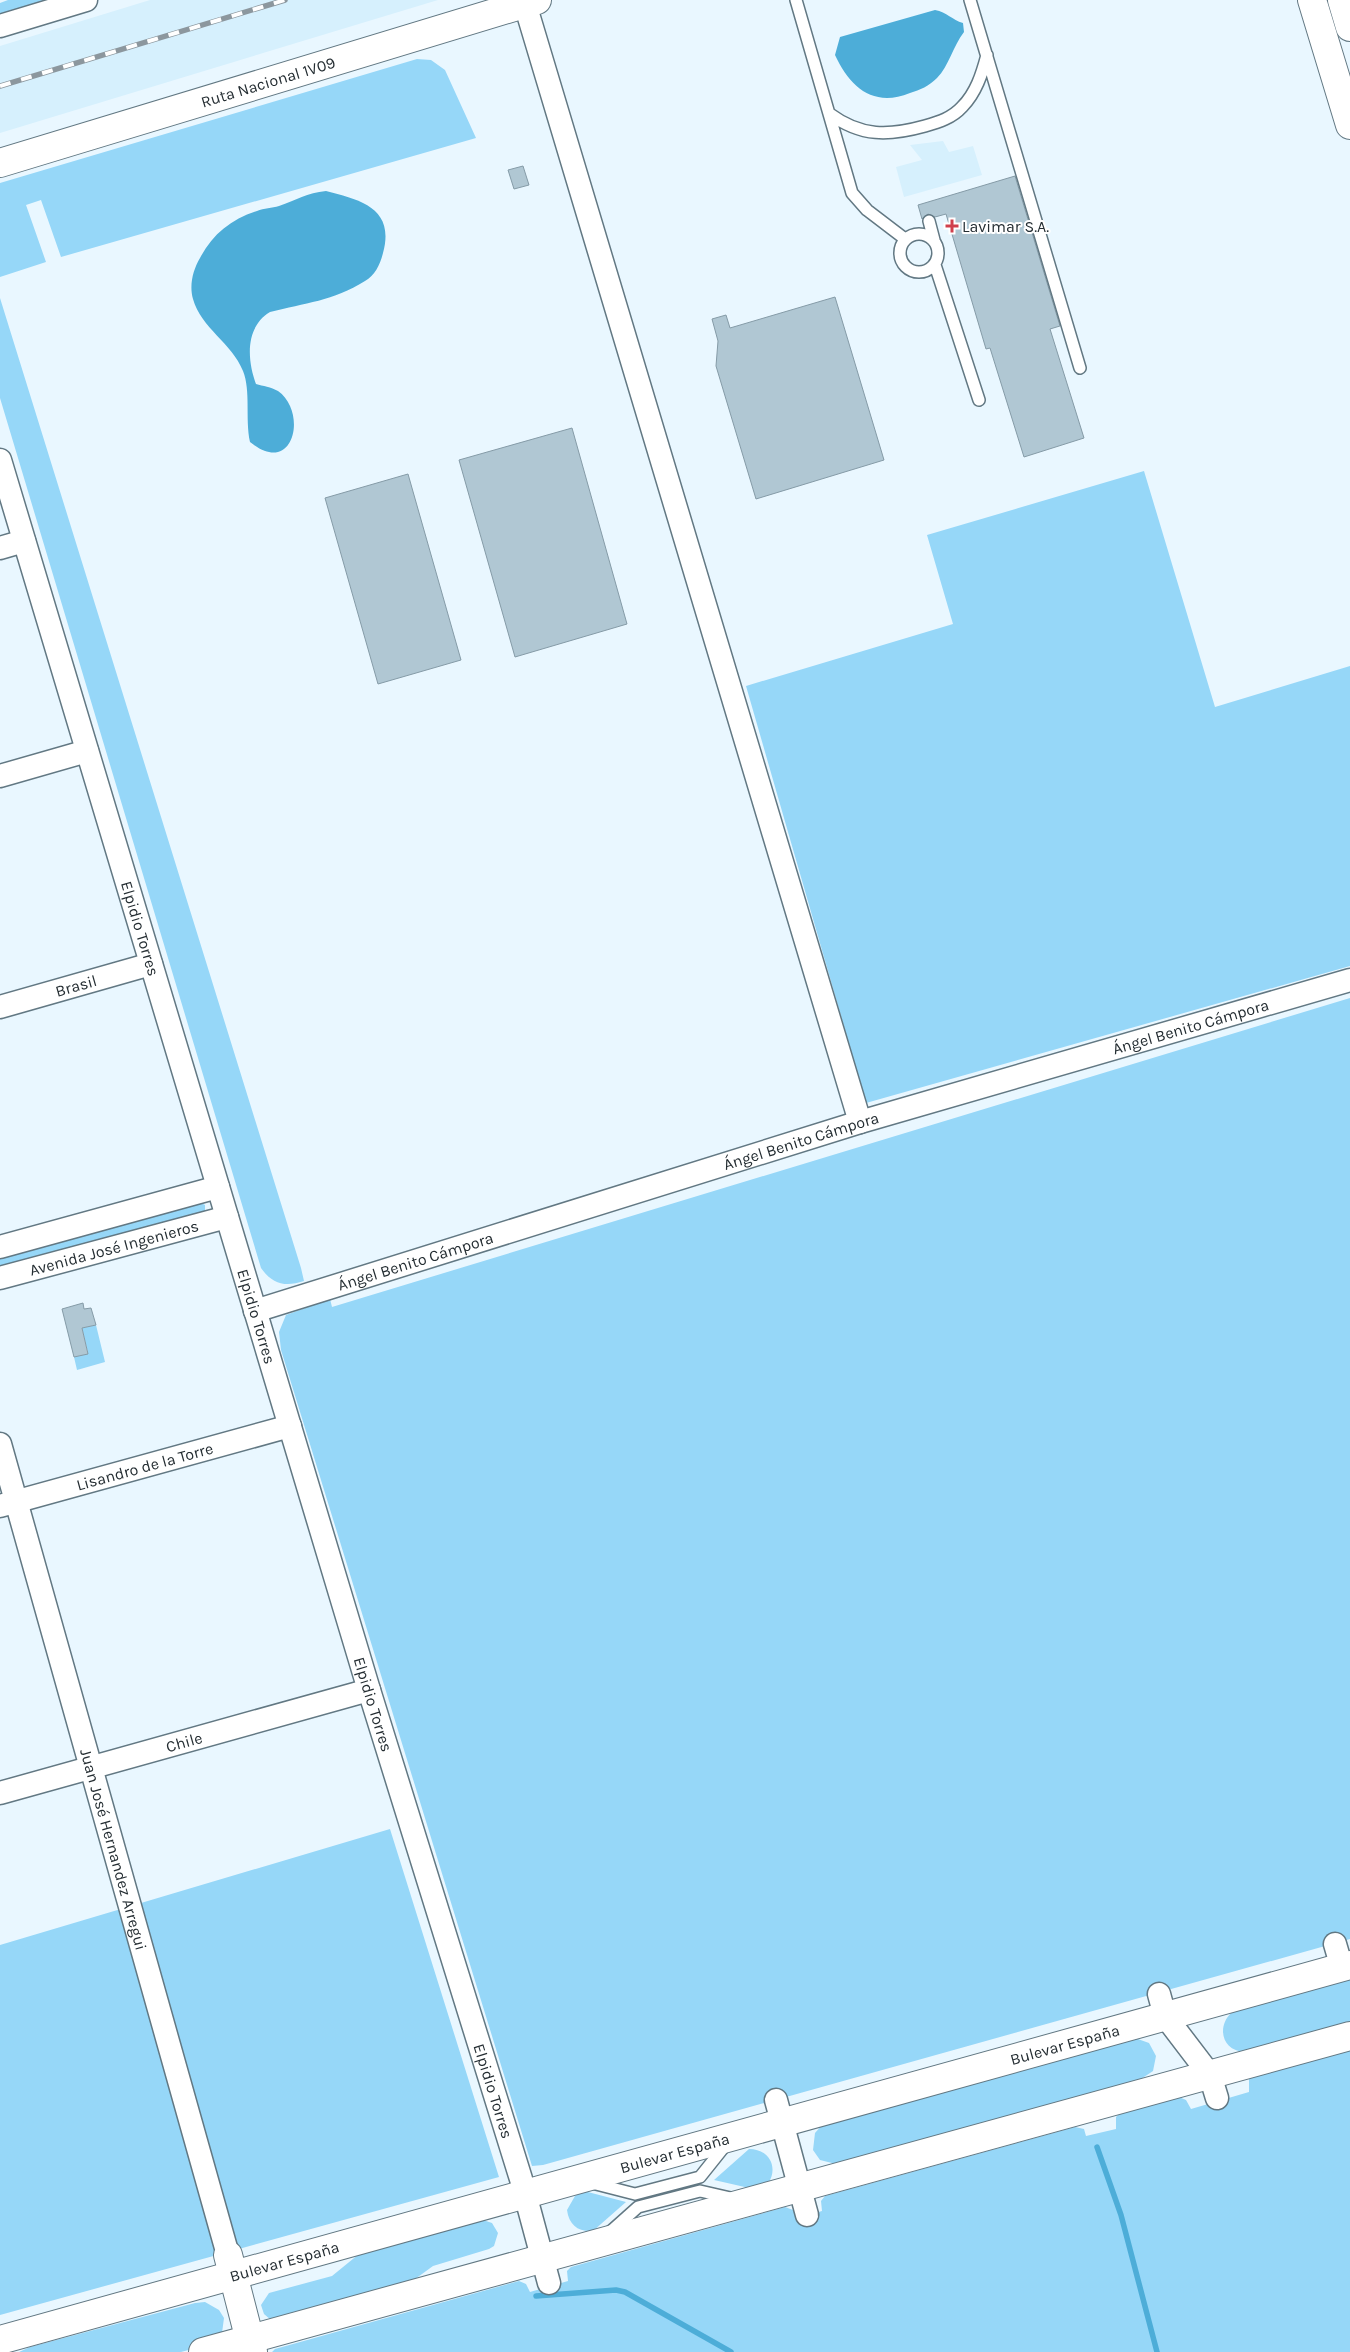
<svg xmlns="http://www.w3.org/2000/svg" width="1350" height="2352" font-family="Karla,sans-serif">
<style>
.built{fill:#d6f0fd}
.green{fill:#96d7f8}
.water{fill:#4dadd8}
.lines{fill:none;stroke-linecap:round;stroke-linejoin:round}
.stream{stroke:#4dadd8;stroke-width:5.5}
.building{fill:#b0c7d3;stroke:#859ba7}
.service-casing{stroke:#627883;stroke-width:14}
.minor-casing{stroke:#627883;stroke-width:25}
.tertiary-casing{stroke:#627883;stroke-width:30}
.secondary-casing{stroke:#627883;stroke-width:30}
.primary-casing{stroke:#627883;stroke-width:30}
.service{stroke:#fff;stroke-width:11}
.minor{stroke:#fff;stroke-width:22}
.tertiary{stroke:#fff;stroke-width:28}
.secondary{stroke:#fff;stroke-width:28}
.primary{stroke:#fff;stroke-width:28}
.rail-casing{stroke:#8c979e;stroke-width:5.5}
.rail{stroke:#fff;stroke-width:4;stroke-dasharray:11;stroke-linecap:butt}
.poi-dot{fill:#d0404c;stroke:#fff;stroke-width:2}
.labels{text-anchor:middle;stroke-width:4;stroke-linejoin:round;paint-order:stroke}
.street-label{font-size:16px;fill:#242d32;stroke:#fff}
.poi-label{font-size:16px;fill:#242d32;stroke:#fff;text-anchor:start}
</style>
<rect width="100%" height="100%" fill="#e9f7ff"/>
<!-- built -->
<path class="built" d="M 150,0 L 438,0 L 0,133 L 0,46 Z
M 943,141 L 949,152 L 973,146 L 982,175 L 904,197 L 896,167 L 922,160 L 910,145 Z"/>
<!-- green -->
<path class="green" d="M 8,0 L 47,0 L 0,14 L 0,3 Z
M 417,59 L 431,60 L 445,70 L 476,138 L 61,257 L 41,200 L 26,205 L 46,262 L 0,277 L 0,183 Z
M 0,298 L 301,1268 L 304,1281 C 286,1287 273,1285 261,1268 L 0,398 Z
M 1144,471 L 1215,707 L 1350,666 L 1350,966 L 866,1103 L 746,686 L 953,624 L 927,535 Z
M 1350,998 L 1350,1939 L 543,2165 L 532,2166 L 281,1350 L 279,1332 L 286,1315 L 330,1299 L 332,1307 Z
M 200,1202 L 205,1205 L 205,1212 L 0,1269 L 0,1256 Z
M 96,1325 L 105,1362 L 77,1370 L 74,1357 L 88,1353 L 82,1328 Z
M 390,1829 L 499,2177 L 0,2315 L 0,1945 Z
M 1350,1978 L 1350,2023 L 1245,2052 C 1222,2051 1216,2027 1232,2012 Z
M 1135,2038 L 1149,2043 L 1156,2056 L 1153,2071 L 1141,2079 L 836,2164 L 820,2160 L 813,2150 L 815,2133 L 823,2124 Z
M 1350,2050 L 1350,2352 L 272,2352 L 275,2349 L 519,2281 L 526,2284 L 530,2292 L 568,2281 L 567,2271 L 571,2267 L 785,2207 L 793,2210 L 797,2218 L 822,2211 L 821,2201 L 825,2196 L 1075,2127 L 1084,2129 L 1086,2136 L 1116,2129 L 1116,2117 L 1119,2114 L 1179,2097 L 1186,2100 L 1191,2109 L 1249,2092 L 1249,2078 Z
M 749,2149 C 769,2149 779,2167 768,2184 L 758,2190 L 714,2180 Z
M 584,2191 L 626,2202 L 593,2231 C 578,2232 569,2225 567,2210 L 575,2196 Z
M 483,2220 L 492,2223 L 498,2233 L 494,2246 L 489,2249 L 433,2266 L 411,2282 L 271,2320 L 264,2314 L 261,2305 L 269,2293 L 332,2276 L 359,2254 Z
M 205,2302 L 219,2310 L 224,2318 L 222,2333 L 207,2345 L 181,2352 L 19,2352 L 30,2347 L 195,2303 Z"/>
<!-- water -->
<path class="water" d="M 935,10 C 947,12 952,20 963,23 L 964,32 C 953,46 949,66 937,78 C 929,86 920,90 910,93 C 873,108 850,87 835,55 L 840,37 Z
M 326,191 C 362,200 395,209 383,253 C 380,265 375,275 365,281 C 333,301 305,303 270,312 C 245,327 247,360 256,384 C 263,386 271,387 278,391 C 308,412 294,478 250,442 C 245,418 251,391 243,371 C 232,343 201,328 193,299 C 189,285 193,270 200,258 C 212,235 231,219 257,211 C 264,208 272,208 279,206 C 296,200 307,193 326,191 Z"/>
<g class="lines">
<!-- stream -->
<path class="stream" d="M 1097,2147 L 1121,2215 L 1157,2352
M 536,2296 L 616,2290 L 625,2292 L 731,2352"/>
</g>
<!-- building -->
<path class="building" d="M 523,166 L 529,185 L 514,189 L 508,170 Z
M 1015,176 L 1060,326 L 1050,329 L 1084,438 L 1024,457 L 990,348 L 986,349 L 946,214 L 935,217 L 928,214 L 922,219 L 918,205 Z
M 835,297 L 884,460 L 756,499 L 716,366 L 718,341 L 712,319 L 726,315 L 730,328 Z
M 572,428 L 627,624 L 515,657 L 459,460 Z
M 408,474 L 461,660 L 378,684 L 325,498 Z
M 83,1303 L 84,1309 L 91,1308 L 96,1325 L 82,1328 L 88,1354 L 74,1357 L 62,1309 Z"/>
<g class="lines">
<defs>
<path id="service" d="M 796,0 L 852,193 L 867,210 L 905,239
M 970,0 L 1080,368
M 830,114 C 861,137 889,136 925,126 C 939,122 952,118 962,107 C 976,93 982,74 987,55
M 929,221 L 934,240
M900 253a19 19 0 1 1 38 0a19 19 0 1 1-38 0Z
M 935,265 L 979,400
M 592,2183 L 635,2194 L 700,2177 L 728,2142
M 610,2232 L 638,2207 L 700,2191 L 735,2199"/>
<g id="minor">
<path d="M 525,4 L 860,1122"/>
<path d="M 0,26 L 86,0"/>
<path id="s1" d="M 0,460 L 369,1690 L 521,2179 L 549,2283"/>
<path d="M 0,548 L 24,541"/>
<path d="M 0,776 L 87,751"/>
<path id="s2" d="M 0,1007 L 151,964"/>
<path d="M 0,1247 L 218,1187"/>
<path id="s3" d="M 0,1278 L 227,1217"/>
<path id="s4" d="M 255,1311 L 860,1122 L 1350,980"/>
<path id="s5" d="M 0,1444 L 228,2255"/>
<path id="s6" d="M 0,1506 L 290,1426"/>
<path id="s7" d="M 0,1793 L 369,1690"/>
<path d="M 1335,1944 L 1342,1968"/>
<path d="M 1159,1994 L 1165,2016 L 1210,2075 L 1217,2098"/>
<path d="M 776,2100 L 807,2215"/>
</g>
<path id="tertiary" d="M 228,2255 L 253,2352"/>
<g id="secondary">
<path d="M 1312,0 L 1350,125"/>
<path d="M 1342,0 L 1350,27"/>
<path id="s8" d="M 0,2340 L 1350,1965"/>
<path d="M 203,2352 L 1350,2036"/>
</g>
<g id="primary">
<path id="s9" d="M 0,163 L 537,0"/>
</g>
</defs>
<!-- service casing -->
<use href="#service" class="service-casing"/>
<!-- minor casing -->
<use href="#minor" class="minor-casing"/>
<!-- tertiary casing -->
<use href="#tertiary" class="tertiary-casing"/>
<!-- secondary casing -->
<use href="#secondary" class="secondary-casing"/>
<!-- primary casing -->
<use href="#primary" class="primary-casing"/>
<!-- service -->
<use href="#service" class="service"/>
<!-- minor -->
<use href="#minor" class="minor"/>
<!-- tertiary -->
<use href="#tertiary" class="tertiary"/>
<!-- secondary -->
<use href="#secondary" class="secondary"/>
<!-- primary -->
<use href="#primary" class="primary"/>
<defs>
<path id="rail" d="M 0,86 L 285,0"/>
</defs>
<!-- rail casing -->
<use href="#rail" class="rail-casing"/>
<!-- rail -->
<use href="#rail" class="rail"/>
</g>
<!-- markers -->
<path class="poi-dot" d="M949.5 218.5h5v5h5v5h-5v5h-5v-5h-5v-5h5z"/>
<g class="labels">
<!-- street labels -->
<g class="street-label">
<text dy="6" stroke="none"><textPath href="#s9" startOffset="280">Ruta Nacional 1V09</textPath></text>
<text dy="6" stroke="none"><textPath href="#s1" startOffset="489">Elpidio Torres</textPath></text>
<text dy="6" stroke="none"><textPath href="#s2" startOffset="79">Brasil</textPath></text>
<text dy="6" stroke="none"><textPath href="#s4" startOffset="978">Ángel Benito Cámpora</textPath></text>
<text dy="6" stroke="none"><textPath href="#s4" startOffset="572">Ángel Benito Cámpora</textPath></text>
<text dy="6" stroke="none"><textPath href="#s3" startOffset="118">Avenida José Ingenieros</textPath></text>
<text dy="6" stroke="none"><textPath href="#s4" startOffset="168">Ángel Benito Cámpora</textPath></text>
<text dy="6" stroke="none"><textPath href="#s1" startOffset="894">Elpidio Torres</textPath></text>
<text dy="6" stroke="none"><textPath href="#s6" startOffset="150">Lisandro de la Torre</textPath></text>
<text dy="6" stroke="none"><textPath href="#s1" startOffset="1299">Elpidio Torres</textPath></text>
<text dy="6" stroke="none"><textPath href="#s7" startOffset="191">Chile</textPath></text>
<text dy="6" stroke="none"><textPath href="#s5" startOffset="421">Juan José Hernandez Arregui</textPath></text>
<text dy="6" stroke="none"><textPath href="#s8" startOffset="1105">Bulevar España</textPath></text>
<text dy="6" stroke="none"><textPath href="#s1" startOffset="1704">Elpidio Torres</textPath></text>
<text dy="6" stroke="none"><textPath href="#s8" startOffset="700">Bulevar España</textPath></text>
<text dy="6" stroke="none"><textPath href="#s8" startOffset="295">Bulevar España</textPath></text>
</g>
<!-- poi labels -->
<g class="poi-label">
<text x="962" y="232">Lavimar S.A.</text>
</g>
</g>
</svg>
